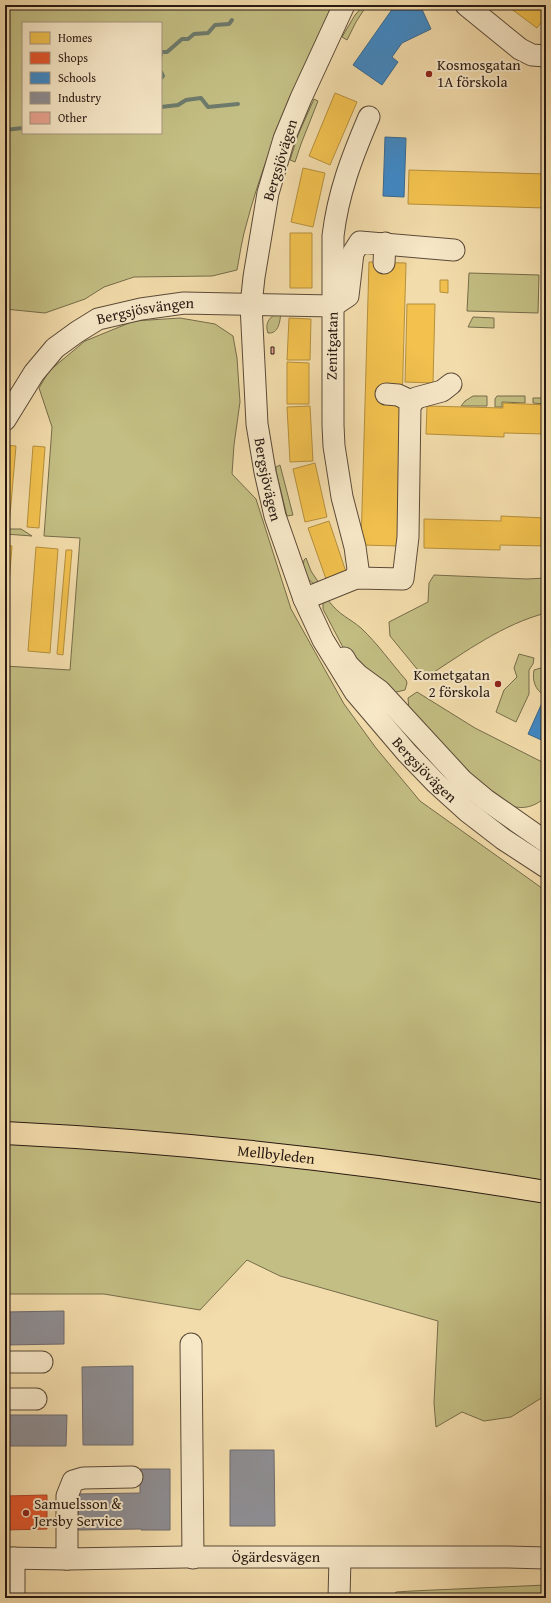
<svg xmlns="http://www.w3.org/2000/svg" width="551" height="1603" font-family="'Gentium Book Plus',serif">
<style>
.green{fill:#c3be83;stroke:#766c4a;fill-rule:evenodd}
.homes{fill:#f2c14e;stroke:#b58f3c}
.shops{fill:#e4572e;stroke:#ac4426}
.schools{fill:#3f88c5;stroke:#38678f}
.industry{fill:#8d8d92;stroke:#6f6a6c}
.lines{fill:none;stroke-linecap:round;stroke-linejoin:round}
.stream{stroke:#6d7b6c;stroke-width:4}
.building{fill:#eaa491;stroke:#281912}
.minor-casing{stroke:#5b4a38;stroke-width:23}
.major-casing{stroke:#281912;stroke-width:24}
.minor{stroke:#f7e8c8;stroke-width:21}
.major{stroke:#f3dcab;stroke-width:22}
.poi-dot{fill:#8f2418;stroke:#f7e8c8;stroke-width:1.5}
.labels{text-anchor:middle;stroke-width:4;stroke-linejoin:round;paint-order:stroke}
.poi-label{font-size:15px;fill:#281912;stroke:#f7e8c8;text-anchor:start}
.street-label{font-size:15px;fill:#281912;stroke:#f7e8c8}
</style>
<rect width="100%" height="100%" fill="#f3dcab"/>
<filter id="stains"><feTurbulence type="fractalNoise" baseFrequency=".005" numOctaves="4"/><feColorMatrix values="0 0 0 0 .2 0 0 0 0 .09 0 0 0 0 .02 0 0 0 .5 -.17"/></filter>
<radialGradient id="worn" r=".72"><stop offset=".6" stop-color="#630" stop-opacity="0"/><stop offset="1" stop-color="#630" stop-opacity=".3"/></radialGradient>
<!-- green -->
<path class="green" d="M 5,5 L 334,5 C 300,75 267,147 247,222 C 242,238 240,254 237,270 L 212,276 L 134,277 L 104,287 L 85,299 L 45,313 L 5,309 ZM 23,23 L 161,23 L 161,133 L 23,133 Z
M 364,5 L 367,5 L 356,22 L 347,40 L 342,37 L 355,15 Z
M 314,99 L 318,101 L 301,144 L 295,162 L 290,160 L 298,135 Z
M 469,273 L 539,275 L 538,313 L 467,311 Z
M 281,312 C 280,321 279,334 268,333 C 264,322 271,315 281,312 Z
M 473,317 L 494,318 L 494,328 L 468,327 Z
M 180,318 L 215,324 L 233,336 L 237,358 L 240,402 L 234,445 L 232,474 L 256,499 L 291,609 L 344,704 L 376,748 L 420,801 L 546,891 L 546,1394 L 543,1397 L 511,1417 L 484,1421 L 462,1412 L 436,1427 L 434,1403 L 438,1321 L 280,1276 L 247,1260 L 200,1310 L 104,1294 L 5,1294 L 5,666 L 70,670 L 80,538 L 44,536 L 52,427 L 39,388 L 49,371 L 85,341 L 134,321 Z
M 473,396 L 487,396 L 487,406 L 461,406 L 465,401 Z
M 497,396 L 525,396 L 525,403 L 502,402 L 502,407 L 495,407 L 495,399 Z
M 533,398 L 546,398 L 546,404 L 533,403 Z
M 280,465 L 293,515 L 287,516 L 276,471 L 276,467 Z
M 5,529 L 21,529 L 32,536 L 5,534 Z
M 306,558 L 311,571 L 319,583 L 314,584 C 306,579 302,568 304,560 Z
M 434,575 L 527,579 L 546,578 L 546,613 C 503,624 465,652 428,676 L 417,669 L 390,636 L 389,622 L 428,602 L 429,583 Z
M 328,600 C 340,616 348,617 361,628 C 378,644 391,663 406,680 L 407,683 L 405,690 L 392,693 L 348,657 L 323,609 L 323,602 Z
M 519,654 L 534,658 L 533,664 L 529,670 L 529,694 L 516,722 L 496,712 L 504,690 L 517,677 L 514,668 Z
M 544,667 L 546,667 L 546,690 L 544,695 C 535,690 532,680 534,670 Z
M 417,692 L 475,728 L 546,764 L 546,797 C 533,808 520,811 504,803 L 462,768 L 409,711 L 408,698 Z
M 546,1585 L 546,1598 L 392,1598 L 396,1592 L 412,1591 Z"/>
<!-- homes -->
<path class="homes" d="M 506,5 L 545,5 L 546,6 L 546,16 L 537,28 Z
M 335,93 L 357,102 L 330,165 L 309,156 Z
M 303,168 L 325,173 L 313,227 L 291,222 Z
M 409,170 L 546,174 L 546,208 L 408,204 Z
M 290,233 L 312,233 L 312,288 L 290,288 Z
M 369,262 L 406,263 L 398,546 L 361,545 Z
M 440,280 L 448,280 L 448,293 L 440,292 Z
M 407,304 L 435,304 L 433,383 L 405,382 Z
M 289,318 L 311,319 L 310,360 L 287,360 Z
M 287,362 L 309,363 L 309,404 L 287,404 Z
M 503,403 L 546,405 L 546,434 L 504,433 L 504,437 L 426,434 L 427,406 L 503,408 Z
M 310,406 L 313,461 L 290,462 L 287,407 Z
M 5,445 L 16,446 L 9,527 L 5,527 Z
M 33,446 L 45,447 L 39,528 L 27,527 Z
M 315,463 L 327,517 L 305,522 L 293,469 Z
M 501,516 L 546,518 L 546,546 L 500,545 L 500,550 L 424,548 L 424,519 L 501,521 Z
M 329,521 L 346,572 L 326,579 L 308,528 Z
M 6,545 L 12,546 L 8,598 L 5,597 Z
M 36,547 L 58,549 L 50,653 L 28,651 Z
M 66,550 L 72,550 L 63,655 L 57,654 Z"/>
<!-- shops -->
<path class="shops" d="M 47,1495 L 47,1529 L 5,1530 L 5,1496 Z"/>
<!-- schools -->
<path class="schools" d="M 399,5 L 420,5 L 431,29 L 402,43 L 392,57 L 398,62 L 382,85 L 353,65 L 393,8 Z
M 385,137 L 406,138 L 404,197 L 383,196 Z
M 546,694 L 546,742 L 528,734 Z"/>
<!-- industry -->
<path class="industry" d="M 5,313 L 8,313 L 7,325 L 5,325 Z
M 64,1311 L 64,1344 L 5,1345 L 5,1312 Z
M 133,1366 L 133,1445 L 83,1445 L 82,1367 Z
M 5,1415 L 67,1415 L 66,1446 L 5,1446 Z
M 230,1450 L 274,1450 L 275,1526 L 230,1526 Z
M 140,1469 L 170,1469 L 170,1530 L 141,1530 L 141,1529 L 78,1530 L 78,1494 L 140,1493 Z
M 261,1596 L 289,1596 L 289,1598 L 261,1598 Z"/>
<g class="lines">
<!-- stream -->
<path class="stream" d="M 161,55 L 161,52 L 167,52 L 182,39 L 188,39 L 194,34 L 208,33 L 215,25 L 229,24 L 232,20
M 161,72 L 163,76 L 161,78
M 161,107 L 178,105 L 186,100 L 201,98 L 208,107 L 238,104
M 5,130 L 23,128"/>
</g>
<!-- building -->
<path class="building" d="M 271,347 L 274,347 L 274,354 L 271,354 Z"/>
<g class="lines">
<defs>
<g id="minor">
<path id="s1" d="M 344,5 L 301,98 L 284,139 L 268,193 L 254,277 L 251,305 L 257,424 L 265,472 L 275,516 L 304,599 L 323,640 L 355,692 L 407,753 L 436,783 L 468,812 L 503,839 L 546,867"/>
<path d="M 466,5 L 520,49 L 532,55 L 546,56"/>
<path d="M 384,263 L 385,243"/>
<path d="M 386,394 L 398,395 L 413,402"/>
<path id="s2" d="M 5,420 L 34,373 L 55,348 L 77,332 L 98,319 L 141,309 L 184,303 L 333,306 L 348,296 L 353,253 L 360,242 L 454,250"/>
<path d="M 356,578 L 358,569 L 355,547 L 342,497 L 334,446 L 333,425 L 333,236 C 338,193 352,157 369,117"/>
<path d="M 304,599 L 356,578 L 403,579 L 408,537 L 410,405 L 416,398 L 442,391 L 451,384"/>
<path d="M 344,658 L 348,665 L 358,675 L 380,691 L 462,780 L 486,800 L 546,842"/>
<path d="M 191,1344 L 193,1558"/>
<path d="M 5,1362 L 42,1362"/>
<path d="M 5,1399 L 36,1399"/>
<path id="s3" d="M 5,1558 L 67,1559 L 185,1557 L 508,1557 L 546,1558"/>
<path d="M 67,1559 L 67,1496 L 73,1481 L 83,1478 L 132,1477"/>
<path d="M 14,1598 L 14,1558"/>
<path d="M 339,1598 L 340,1558"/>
</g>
<g id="major">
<path id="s4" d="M 5,1133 C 187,1142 367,1162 546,1192"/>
</g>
</defs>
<!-- minor casing -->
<use href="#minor" class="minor-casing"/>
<!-- major casing -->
<use href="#major" class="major-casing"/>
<!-- minor -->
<use href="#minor" class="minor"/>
<!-- major -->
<use href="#major" class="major"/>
</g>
<!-- markers -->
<g class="poi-dot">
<circle cx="429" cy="74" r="4"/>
<circle cx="498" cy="684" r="4"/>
<circle cx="26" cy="1513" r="4"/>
</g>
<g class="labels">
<!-- poi labels -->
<g class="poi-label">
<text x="437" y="70">Kosmosgatan<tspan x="437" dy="17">1A förskola</tspan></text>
<text x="490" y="680" text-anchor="end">Kometgatan<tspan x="490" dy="17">2 förskola</tspan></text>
<text x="34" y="1509">Samuelsson &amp;<tspan x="34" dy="17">Jersby Service</tspan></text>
</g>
<!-- street labels -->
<g class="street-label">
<text transform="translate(280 160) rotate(-73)" y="5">Bergsjövägen</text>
<text dy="5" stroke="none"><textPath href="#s2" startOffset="188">Bergsjösvängen</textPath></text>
<text transform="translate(332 346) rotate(-89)" y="5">Zenitgatan</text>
<text dy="5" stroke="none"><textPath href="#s1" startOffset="492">Bergsjövägen</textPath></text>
<text dy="5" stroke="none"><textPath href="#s1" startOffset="828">Bergsjövägen</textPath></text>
<text dy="5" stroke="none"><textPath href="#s4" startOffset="272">Mellbyleden</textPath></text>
<text dy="5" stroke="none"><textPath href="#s3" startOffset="271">Ögärdesvägen</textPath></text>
</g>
</g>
<!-- margin -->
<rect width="551" height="1603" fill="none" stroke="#f3dcab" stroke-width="20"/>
<rect x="6" y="6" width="539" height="1591" fill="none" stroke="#281912" stroke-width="2"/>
<rect x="10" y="10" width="531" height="1583" fill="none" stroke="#281912"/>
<!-- legend -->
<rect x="22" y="22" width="140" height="112" fill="#f7e8c8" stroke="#a4957f"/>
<rect x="30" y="32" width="20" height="12" fill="#f2c14e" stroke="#a4957f"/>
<text x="58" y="42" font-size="12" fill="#281912">Homes</text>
<rect x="30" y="52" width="20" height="12" fill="#e4572e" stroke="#a4957f"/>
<text x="58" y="62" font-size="12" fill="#281912">Shops</text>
<rect x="30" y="72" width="20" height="12" fill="#3f88c5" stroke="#a4957f"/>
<text x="58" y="82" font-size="12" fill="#281912">Schools</text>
<rect x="30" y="92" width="20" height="12" fill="#8d8d92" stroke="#a4957f"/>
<text x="58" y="102" font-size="12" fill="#281912">Industry</text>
<rect x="30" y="112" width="20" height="12" fill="#eaa491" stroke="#a4957f"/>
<text x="58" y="122" font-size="12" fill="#281912">Other</text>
<rect width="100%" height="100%" filter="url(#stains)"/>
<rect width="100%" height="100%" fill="url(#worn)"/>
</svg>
